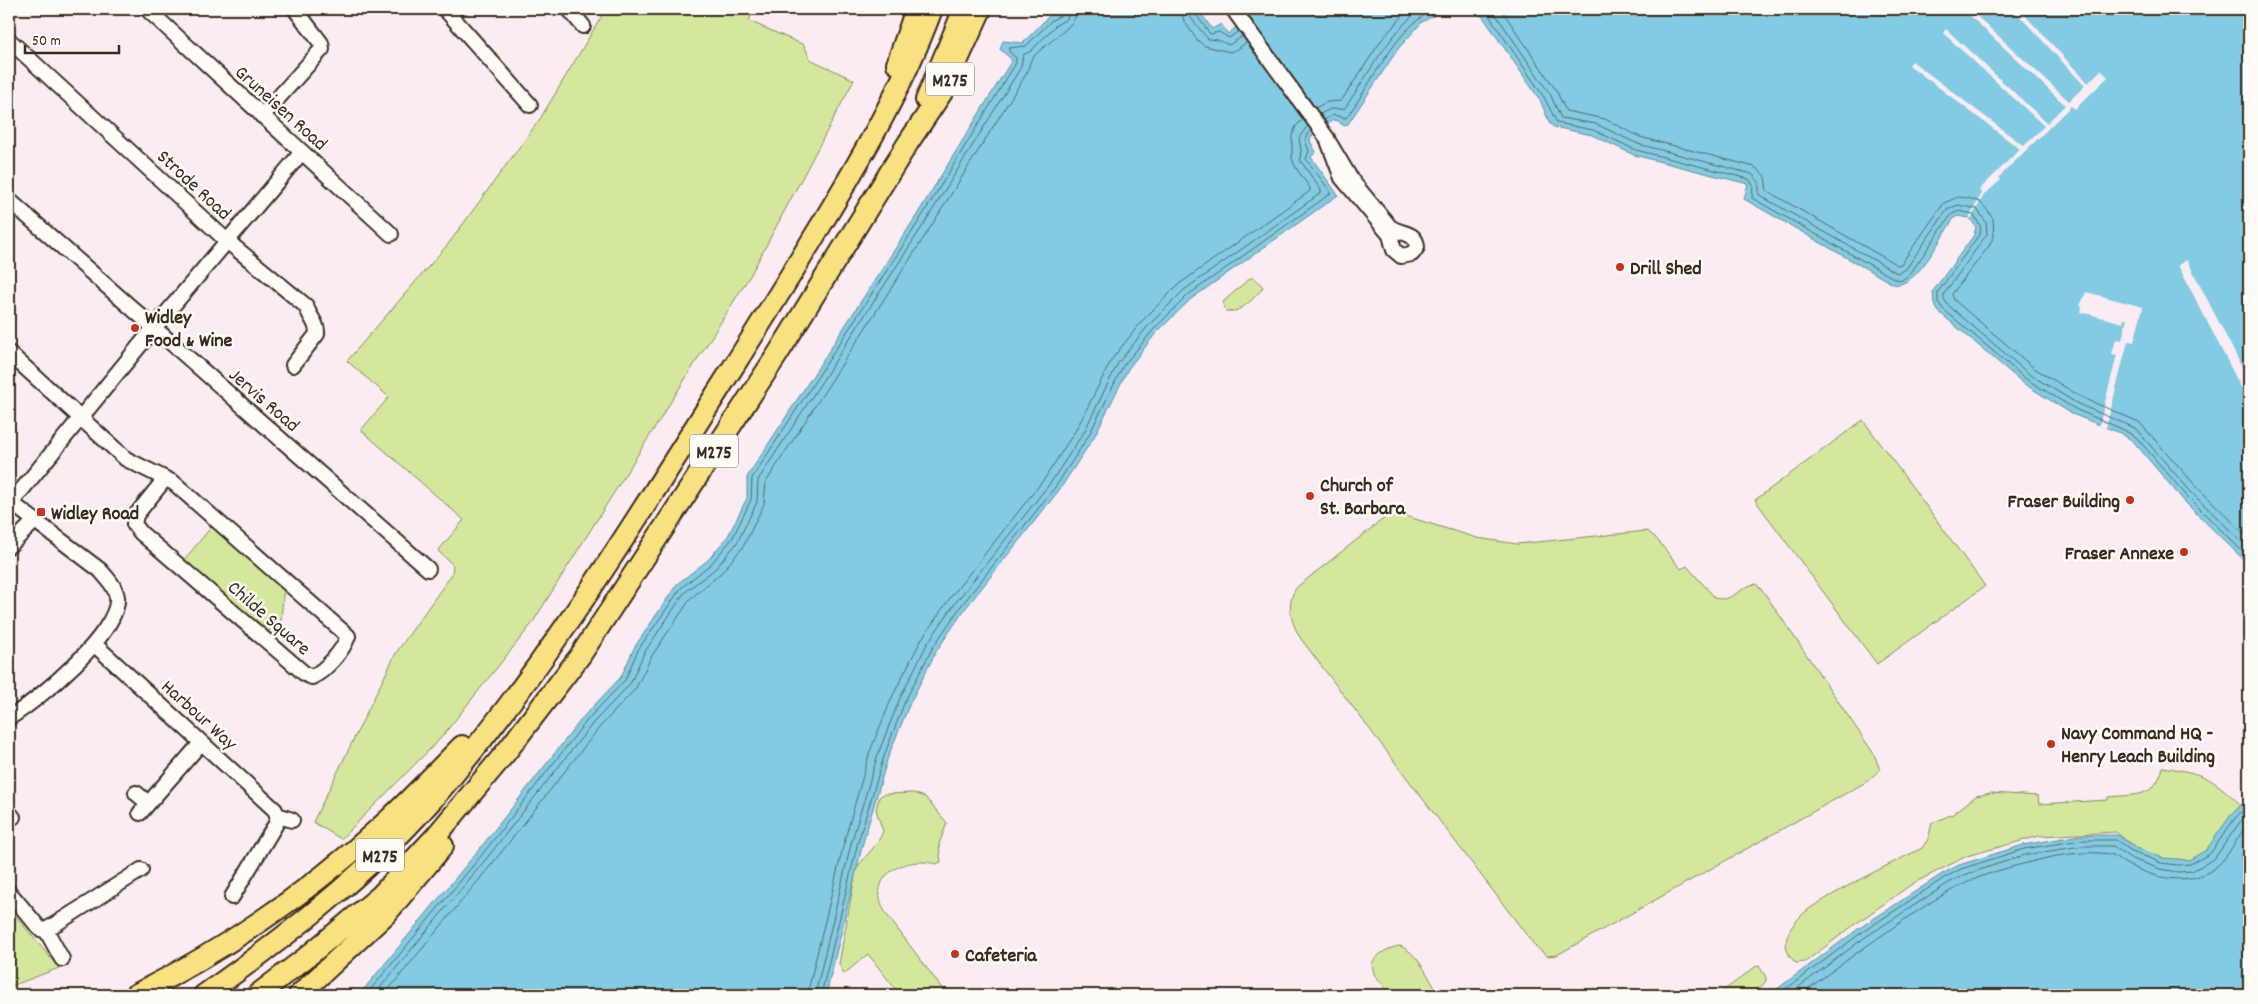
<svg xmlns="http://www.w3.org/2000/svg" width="2258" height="1004" font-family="Dekko,sans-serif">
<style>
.green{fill:#d3e89d;stroke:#87895e}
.water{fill:#82cbe2;stroke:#668b94}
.pier{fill:#faecf2}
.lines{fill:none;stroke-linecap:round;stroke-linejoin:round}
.shore{stroke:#576a6c;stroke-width:1}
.minor-casing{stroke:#3b2a1e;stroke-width:18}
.highway-casing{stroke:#3b2a1e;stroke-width:24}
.minor{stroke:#fdfcf7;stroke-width:14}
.highway{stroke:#f9e181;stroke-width:20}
.poi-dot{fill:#c8321e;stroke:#fdfcf7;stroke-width:2}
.labels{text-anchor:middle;stroke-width:5;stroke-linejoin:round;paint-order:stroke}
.shield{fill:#fdfcf7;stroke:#75695f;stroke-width:1}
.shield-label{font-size:19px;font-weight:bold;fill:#3b2a1e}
.street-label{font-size:20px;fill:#3b2a1e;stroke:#fdfcf7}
.poi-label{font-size:20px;font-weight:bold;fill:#3b2a1e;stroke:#fdfcf7;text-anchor:start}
</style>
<rect width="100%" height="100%" fill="#faecf2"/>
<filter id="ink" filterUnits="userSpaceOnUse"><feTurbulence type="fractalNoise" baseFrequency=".02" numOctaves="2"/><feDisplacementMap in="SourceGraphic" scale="10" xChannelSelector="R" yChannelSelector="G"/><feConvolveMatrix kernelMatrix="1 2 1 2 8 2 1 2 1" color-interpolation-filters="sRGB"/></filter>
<g filter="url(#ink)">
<!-- green -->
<path class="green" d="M 606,9 L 741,9 L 752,14 L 749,21 L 804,45 L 810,59 L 854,80 L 751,274 L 531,625 L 440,739 L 341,839 L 313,822 L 396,653 L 452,574 L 453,565 L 438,551 L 464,520 L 361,430 L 389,397 L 347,361 L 449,243 L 540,119 Z
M 1250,278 L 1255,278 L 1263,287 L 1262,289 C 1254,298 1239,315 1226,311 L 1223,304 L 1224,301 Z
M 1863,420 L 1985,586 L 1877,664 L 1755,500 Z
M 1392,512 L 1477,538 L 1517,544 L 1647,531 L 1655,537 L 1681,569 L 1687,566 L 1715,598 C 1733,603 1740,586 1756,584 L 1763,591 L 1874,754 L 1880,770 L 1866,782 L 1557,955 L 1547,956 L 1535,946 L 1301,639 C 1291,623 1285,603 1297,587 Z
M 213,525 L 284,586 L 280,631 L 274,624 L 267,633 L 184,560 Z
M 2163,767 C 2205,774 2211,777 2241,805 C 2227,819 2220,837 2206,851 C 2181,875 2136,851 2116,832 L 2039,836 L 1967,856 L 1912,884 L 1854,925 L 1805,962 L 1796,963 C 1778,947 1787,929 1803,914 C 1811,906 1823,901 1832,895 C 1861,878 1892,863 1922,848 L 1928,839 L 1932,823 L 1953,814 L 1976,796 L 1991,793 L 2038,796 L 2039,804 L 2108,800 L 2108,797 C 2136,794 2155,799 2163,767 Z
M 913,793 L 925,797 L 947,823 L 939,844 L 941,862 L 936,864 C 902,855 863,878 887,915 L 947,995 L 900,995 L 868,954 L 844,974 L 839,964 L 856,870 C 864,856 878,846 883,831 L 876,810 L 879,797 L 884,794 Z
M 9,908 L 59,968 L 9,987 Z
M 1400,946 C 1419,953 1429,979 1439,995 L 1391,995 L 1374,974 L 1372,963 C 1377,954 1390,947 1400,946 Z
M 1759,966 L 1766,977 L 1766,981 L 1754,995 L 1718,995 L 1755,967 Z"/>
<!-- water -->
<path class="water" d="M 1063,9 L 1198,9 L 1212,29 L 1221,24 L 1228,34 L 1257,9 L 2249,9 L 2249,565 L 2183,500 L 2133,441 L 2120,433 L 2072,414 L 2023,383 L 1939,312 L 1934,304 L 1933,291 L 1974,235 L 1976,227 L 1970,218 L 1958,216 L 1954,218 C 1942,235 1916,290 1893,284 L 1744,199 L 1748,184 L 1634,155 L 1592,135 L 1554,127 L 1550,124 L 1540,100 L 1483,17 L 1469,9 L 1455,11 L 1437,14 L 1422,22 L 1398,49 L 1348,124 L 1344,126 L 1338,121 L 1333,120 L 1311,137 L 1310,141 L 1316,152 L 1311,157 L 1338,195 L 1191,299 L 1156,333 L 1128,369 L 1094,437 L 1060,489 L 965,609 L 937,650 L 910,703 L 888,757 L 863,843 L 826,995 L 359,995 L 477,852 L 584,716 L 621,677 L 634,648 L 677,584 L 708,560 L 728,536 L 747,498 L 747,477 L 915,218 L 1012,60 L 1000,49 L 1003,41 L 1023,43 L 1049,16 Z
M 2249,798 L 2249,995 L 1769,995 L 1858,929 L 1942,874 L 1959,865 L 2023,845 L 2081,835 L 2118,835 L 2132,846 L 2163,858 L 2189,860 L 2206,850 L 2231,815 Z"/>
<!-- pier -->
<path class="pier" d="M 1969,9 L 2069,101 L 2085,86 L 2013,9 L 2019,9 L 2088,83 L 2101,70 L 2108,77 L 2075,109 L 2071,106 L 1999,177 L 2001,180 L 1984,195 L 1971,219 L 1969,218 L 1982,193 L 1979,190 L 2020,149 L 1909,65 L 1912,61 L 2024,146 L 2044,126 L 1943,33 L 1946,29 L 2047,123 L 2065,105 L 1966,12 Z
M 2187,260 L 2249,381 L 2249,403 L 2178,265 Z
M 2086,292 L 2143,307 L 2134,342 L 2128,341 L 2106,428 L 2099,426 L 2117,355 L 2112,354 L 2116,339 L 2122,340 L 2127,319 L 2124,319 L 2123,323 L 2081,312 L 2082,307 L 2080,306 Z"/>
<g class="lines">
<!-- shore -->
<path class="shore" d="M 1181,9 L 1184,21 L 1197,40 L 1205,46 L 1230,52 L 1238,49 L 1247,42
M 1188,9 L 1190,17 L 1208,39 L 1218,40 L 1229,45 L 1243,36
M 1194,9 L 1195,13 L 1210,34 L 1219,32 L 1229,38 L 1239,31
M 1482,9 L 1488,14 L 1544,97 L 1557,123 L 1593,130 L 1636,150 L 1749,179 L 1753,185 L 1752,198 L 1895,279 L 1902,280 L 1910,274 L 1951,215 L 1959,211 L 1973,214 L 1980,225 L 1981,232 L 1938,292 L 1938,302 L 1943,309 L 2026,379 L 2075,409 L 2122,429 L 2136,437 L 2187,496 L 2249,558
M 1492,9 L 1550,94 L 1561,118 L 1596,124 L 1638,144 L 1752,174 L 1759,182 L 1759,195 L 1897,273 L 1906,269 L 1947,210 L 1958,205 L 1977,209 L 1986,222 L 1987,234 L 1944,294 L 1944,299 L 1948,305 L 2029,374 L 2078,404 L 2135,428 L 2191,492 L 2249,549
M 1501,9 L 1556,90 L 1566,111 L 1605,119 L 1640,137 L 1755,167 L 1765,176 L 1767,191 L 1897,265 L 1901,264 L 1944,203 L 1958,197 L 1968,198 L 1980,202 L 1988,211 L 1993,219 L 1994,236 L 1989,246 L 1952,294 L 1954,300 L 2034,368 L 2081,397 L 2139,422 L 2197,487 L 2249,538
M 1315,108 L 1327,102 L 1341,101 L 1383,38 L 1409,9
M 1320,114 L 1331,109 L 1344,109 C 1368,76 1388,34 1421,9
M 1324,120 L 1333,115 L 1346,118 C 1371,86 1397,23 1437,9
M 366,995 L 481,856 L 588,719 L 625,680 L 638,650 L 681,588 L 711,564 L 732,539 L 751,500 L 752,478 L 919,221 L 1016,63 L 1016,58 L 1009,51 L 1009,48 L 1026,46 L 1052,20 L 1062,15 L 1064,9
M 374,995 L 486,859 L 593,723 L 630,684 L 644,653 L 685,592 L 715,569 L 737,543 L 757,502 L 758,480 L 924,224 L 1021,67 L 1023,55 L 1031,51 L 1056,25 L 1067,19 L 1070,9
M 384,995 L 492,864 L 599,728 L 636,688 L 651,657 L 691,598 L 720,574 L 743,547 L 764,504 L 766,482 L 930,228 L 1028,71 C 1029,68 1029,62 1031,60 C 1042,44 1077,28 1078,9
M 807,995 L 845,839 L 870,751 L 893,695 L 921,640 L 950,598 L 1045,478 L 1077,428 L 1112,359 L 1142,321 L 1179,284 L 1310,191 L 1310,188 L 1296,168 L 1292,159 L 1292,136 L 1296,126 L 1303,119
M 815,995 L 852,840 L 878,754 L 900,698 L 927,644 L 956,602 L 1051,482 L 1084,432 L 1118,363 L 1148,326 L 1184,290 L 1321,193 L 1321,190 L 1300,160 L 1301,150 L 1299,138 L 1308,125
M 821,995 L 858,842 L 884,756 L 905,701 L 933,647 L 961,606 L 1056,486 L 1089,435 L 1123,366 L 1153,330 L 1188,295 L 1330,194 L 1330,191 L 1306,159 L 1309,151 L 1305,140 L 1311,130
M 1778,995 L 1861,933 L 1944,878 L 1961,869 L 2024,849 L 2081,840 L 2116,840 L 2130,850 L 2161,863 L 2178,865 L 2190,864 L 2210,854 L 2235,818 L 2249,805
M 1788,995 L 1864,938 L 1947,884 L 1964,875 L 2025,855 L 2082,846 L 2113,846 L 2132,859 L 2160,869 L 2178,872 L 2192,871 L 2214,859 L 2240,822 L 2249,813
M 1800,995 C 1834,969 1869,944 1904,920 C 1924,907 1944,893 1966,883 C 1985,874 2006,868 2027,863 C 2052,856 2083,850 2109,854 C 2115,855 2122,862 2128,865 C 2155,878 2189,887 2215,868 C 2230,856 2236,837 2249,823"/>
<defs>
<path id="minor" d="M 147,9 L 391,234
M 445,9 L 530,105
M 569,9 L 583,26
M 1233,9 L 1327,138 L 1342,178 L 1390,235 L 1394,250 L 1401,256 L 1412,254 L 1417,247 C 1416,231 1401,235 1390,227 L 1352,181 L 1330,144
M 9,40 L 227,241 L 306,306 C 309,316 318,324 317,334 L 293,365
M 262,116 L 322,49 L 321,43 L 295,9
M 9,200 L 428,569
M 9,353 L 126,459 L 174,483 L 348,636 C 343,651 326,670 312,677 L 305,674 L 141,533 L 134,524 L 136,515 L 165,479
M 9,501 L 100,570 C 107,578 115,586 117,597 C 121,632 37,701 9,718
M 11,503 L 154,328 L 302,152
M 9,546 L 35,521
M 94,644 L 275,810 L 277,815 L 277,822 L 232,897
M 136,793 L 148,803
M 9,813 L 13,817
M 140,813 L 201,743
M 277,815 L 292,820
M 9,892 L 40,929 L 46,930 L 141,870
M 46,930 L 62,959"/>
<path id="highway" d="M 897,64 L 916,9
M 926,100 L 964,9
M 135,995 C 226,949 311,891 387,821 C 413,797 437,771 462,746
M 204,995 C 285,938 365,876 431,801 C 543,673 632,526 723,383 C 753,336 783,288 812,240 C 857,166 902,90 932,9
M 257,995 L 308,956 L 380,896 L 436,836 L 507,751 L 580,656 L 779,352 L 908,143 L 945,88 L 981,9
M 299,995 L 386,914 L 443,846"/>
</defs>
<!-- minor casing -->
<use href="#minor" class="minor-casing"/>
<!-- highway casing -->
<use href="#highway" class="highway-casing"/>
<!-- minor -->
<use href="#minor" class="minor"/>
<!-- highway -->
<use href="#highway" class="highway"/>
</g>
</g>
<!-- markers -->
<g class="poi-dot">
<circle cx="1620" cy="267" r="5"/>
<circle cx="135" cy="328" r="5"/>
<circle cx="1310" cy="496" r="5"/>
<circle cx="2130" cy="500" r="5"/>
<rect x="36" y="507" width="10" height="10" rx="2.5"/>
<circle cx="2184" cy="552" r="5"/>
<circle cx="2051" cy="744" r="5"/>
<circle cx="955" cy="954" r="5"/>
</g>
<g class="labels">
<!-- shield labels -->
<g class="shield">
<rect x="926" y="62.5" width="48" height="33" rx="4"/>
<rect x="690" y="434.5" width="48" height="33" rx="4"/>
<rect x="356" y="838.5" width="48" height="33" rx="4"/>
</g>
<g class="shield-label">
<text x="950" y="86">M275</text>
<text x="714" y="458">M275</text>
<text x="380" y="862">M275</text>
</g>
<!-- street labels -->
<g class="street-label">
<text transform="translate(282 107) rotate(42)" y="7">Gruneisen Road</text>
<text transform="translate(195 184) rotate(43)" y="7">Strode Road</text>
<text transform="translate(265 399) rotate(41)" y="7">Jervis Road</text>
<text transform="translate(270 617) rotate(41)" y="7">Childe Square</text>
<text transform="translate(200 714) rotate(42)" y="7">Harbour Way</text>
</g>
<!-- poi labels -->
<g class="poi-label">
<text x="1630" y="274">Drill Shed</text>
<text x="145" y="323">Widley<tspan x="145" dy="23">Food &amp; Wine</tspan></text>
<text x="1320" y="491">Church of<tspan x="1320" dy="23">St. Barbara</tspan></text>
<text x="2120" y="507" text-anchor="end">Fraser Building</text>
<text x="51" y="519">Widley Road</text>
<text x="2174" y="559" text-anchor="end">Fraser Annexe</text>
<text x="2061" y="739">Navy Command HQ -<tspan x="2061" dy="23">Henry Leach Building</tspan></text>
<text x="965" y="961">Cafeteria</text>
</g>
</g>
<!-- margin -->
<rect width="2258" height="1004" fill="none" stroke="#fdfcf7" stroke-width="30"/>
<rect x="15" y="15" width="2228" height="974" fill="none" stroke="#3b2a1e" stroke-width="2" filter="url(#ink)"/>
<!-- scale -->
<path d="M25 45v8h94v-8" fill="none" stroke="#3b2a1e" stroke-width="2.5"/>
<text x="32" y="45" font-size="15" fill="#3b2a1e" stroke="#fdfcf7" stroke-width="4" paint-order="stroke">50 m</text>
</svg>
